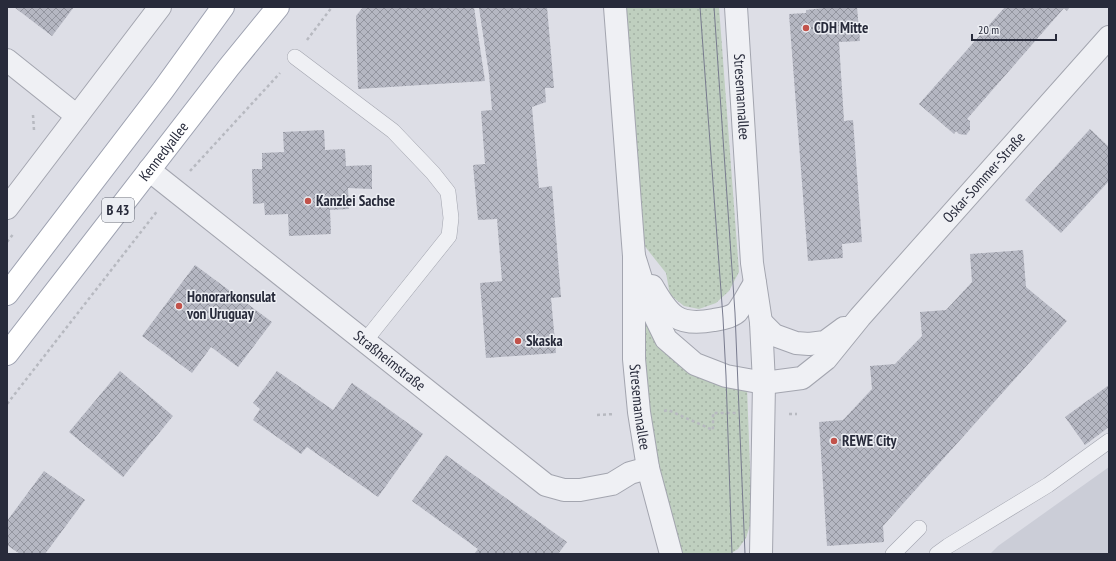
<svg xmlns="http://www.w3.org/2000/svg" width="1116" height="561" font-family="'PT Sans Narrow',sans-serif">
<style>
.built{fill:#cbcdd7}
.grass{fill:url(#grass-dots)}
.building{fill:url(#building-cross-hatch)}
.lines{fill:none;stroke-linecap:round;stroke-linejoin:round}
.service-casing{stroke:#a3a5af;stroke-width:16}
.minor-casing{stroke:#a3a5af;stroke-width:24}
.primary-casing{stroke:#9da1b0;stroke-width:24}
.path{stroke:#b7b9c0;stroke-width:2.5;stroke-dasharray:3 3;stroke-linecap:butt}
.service{stroke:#eff0f4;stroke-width:15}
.minor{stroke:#eff0f4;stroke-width:22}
.primary{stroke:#fff;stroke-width:22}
.tram{stroke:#787b8e;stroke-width:1}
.poi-dot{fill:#c2524a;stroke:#eceef3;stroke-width:1.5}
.labels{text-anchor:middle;stroke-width:3;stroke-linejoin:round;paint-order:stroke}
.shield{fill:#eceef3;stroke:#636672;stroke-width:1}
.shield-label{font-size:14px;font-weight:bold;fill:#282b3b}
.poi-label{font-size:15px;font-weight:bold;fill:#282b3b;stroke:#eceef3;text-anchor:start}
.street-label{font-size:15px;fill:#282b3b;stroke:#eceef3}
</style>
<defs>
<pattern id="grass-dots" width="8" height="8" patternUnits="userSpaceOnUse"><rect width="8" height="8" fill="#bfcfbf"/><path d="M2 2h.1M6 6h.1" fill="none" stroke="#a4b2a5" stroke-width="1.8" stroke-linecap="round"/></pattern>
<pattern id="building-cross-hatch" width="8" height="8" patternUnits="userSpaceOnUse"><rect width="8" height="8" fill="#b5b7c2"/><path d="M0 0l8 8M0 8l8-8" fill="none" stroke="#93959f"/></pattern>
</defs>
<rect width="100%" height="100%" fill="#dddee6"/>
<!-- built -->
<path class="built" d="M 1109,467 L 1109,554 L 990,554 L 998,546 Z"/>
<!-- grass -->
<path class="grass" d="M 623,7 L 719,7 L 739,272 L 729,291 L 716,303 L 699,309 L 684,306 L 670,295 L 666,273 L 643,244 Z
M 640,305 L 649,326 L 747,388 L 752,519 L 746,538 L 738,549 L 730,554 L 682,554 L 658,469 L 651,419 Z"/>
<!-- building -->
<path class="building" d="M 14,7 L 74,7 L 52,36 Z
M 363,7 L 474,7 L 485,81 L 358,89 L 356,16 Z
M 496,7 L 547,7 L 554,88 L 545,88 L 546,102 L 532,107 L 539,188 L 552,186 L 561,297 L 551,298 L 556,353 L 486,358 L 480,283 L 502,281 L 497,219 L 478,220 L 473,165 L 485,164 L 481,111 L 492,110 L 489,74 L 479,8 Z
M 824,7 L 857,7 L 860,41 L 839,42 L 844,121 L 853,120 L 862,242 L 842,244 L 843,258 L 808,261 L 789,14 L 806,13 L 806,10 L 824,8 Z
M 1005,7 L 1070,7 L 1067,11 L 1064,8 L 967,119 L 970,121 L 970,130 L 966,135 L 959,134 L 956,131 L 954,134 L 919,104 Z
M 1090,129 L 1109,147 L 1109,181 L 1061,233 L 1025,200 Z
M 324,130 L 325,150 L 345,149 L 346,166 L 372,165 L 372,189 L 348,188 L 349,209 L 330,210 L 331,234 L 289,236 L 288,214 L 265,215 L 264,203 L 253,204 L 252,169 L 262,169 L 262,153 L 284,152 L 283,132 Z
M 1023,250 L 1026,287 L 1067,321 L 883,526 L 884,542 L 827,546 L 819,422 L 843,420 L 872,389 L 870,366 L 895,364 L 922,336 L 920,312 L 946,310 L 972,282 L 970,254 Z
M 195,265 L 272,322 L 238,367 L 211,347 L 192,373 L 142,336 Z
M 120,371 L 173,416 L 123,477 L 69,432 Z
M 277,371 L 333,410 L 352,383 L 423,434 L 378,497 L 307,447 L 301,454 L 253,420 L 260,409 L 253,403 Z
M 1109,385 L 1109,427 L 1085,445 L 1065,417 Z
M 446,455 L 567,542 L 558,554 L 474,554 L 478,549 L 412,501 Z
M 44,471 L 85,500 L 45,554 L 20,554 L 7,545 L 7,521 Z"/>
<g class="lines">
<defs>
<path id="service" d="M 295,57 L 393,131 L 433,173 L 448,192 L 451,218 L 449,236 L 365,341
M 893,554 L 919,528
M 937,554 L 948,546 L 1048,485 L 1109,441"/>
<g id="minor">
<path id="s1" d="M 615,7 L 634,256 L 634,359 L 639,412 L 648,468 L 671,554"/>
<path id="s2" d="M 736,7 L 752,263 L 761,322 L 764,383 L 761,554"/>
<path d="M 7,60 L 77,116"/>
<path id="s3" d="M 149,170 L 546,485 L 564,490 L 580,490 L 612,484 L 630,473 L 648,468"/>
<path d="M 7,208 L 160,7"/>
<path id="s4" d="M 634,256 L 649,304 L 666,339 L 695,364 L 726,376 L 764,383 L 802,378 L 826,359 L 860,317 L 1109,37"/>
<path d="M 652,286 C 669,316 678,327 714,320 C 721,319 732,317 737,312 C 744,303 749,292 755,283"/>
<path d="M 761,322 L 774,335 L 796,343 L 809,344 L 825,342 L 844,328"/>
</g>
<g id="primary">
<path d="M 7,294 L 163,90 L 223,7"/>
<path id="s5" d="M 7,354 L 229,67 L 278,7"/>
</g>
</defs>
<!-- service casing -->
<use href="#service" class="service-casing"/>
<!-- minor casing -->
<use href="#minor" class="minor-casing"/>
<!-- primary casing -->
<use href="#primary" class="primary-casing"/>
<!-- path -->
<path class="path" d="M 307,40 L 332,7
M 33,115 L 34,130
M 190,171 L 280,73
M 7,242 L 14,233
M 7,404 L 158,210
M 664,411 L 668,410 L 713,430 L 713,413 L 738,413
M 789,414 L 797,414
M 597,415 L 615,414"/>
<!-- service -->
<use href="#service" class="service"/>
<!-- minor -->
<use href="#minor" class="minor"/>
<!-- primary -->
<use href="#primary" class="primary"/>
<!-- tram -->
<path class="tram" d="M 700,7 L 723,318 L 726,376 L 732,554
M 714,7 L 735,313 L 745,554"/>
</g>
<!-- markers -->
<g class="poi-dot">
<circle cx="806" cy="28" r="4"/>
<circle cx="308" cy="201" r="4"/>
<circle cx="179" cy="306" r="4"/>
<circle cx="518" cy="341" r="4"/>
<circle cx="834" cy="441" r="4"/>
</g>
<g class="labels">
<!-- shield labels -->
<rect class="shield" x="102" y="198" width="32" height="24" rx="3"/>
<g class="shield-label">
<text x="118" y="215">B 43</text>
</g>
<!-- poi labels -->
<g class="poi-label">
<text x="814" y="33">CDH Mitte</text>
<text x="316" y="206">Kanzlei Sachse</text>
<text x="187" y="302">Honorarkonsulat<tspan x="187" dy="17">von Uruguay</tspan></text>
<text x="526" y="346">Skaska</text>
<text x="842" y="446">REWE City</text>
</g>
<!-- street labels -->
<g class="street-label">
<text dy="5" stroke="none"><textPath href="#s2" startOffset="90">Stresemannallee</textPath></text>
<text dy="5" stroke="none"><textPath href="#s5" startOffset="256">Kennedyallee</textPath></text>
<text dy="5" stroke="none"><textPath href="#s4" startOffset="509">Oskar-Sommer-Straße</textPath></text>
<text dy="5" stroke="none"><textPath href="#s3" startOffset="307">Straßheimstraße</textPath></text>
<text dy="5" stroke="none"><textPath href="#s1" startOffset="401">Stresemannallee</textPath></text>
</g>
</g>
<!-- border -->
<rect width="1116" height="561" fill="none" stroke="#282b3b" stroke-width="16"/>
<!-- scale -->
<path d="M972 34v6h84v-6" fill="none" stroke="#282b3b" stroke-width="2"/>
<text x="978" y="34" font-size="12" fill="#282b3b" stroke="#eceef3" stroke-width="3" paint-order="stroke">20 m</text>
</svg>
